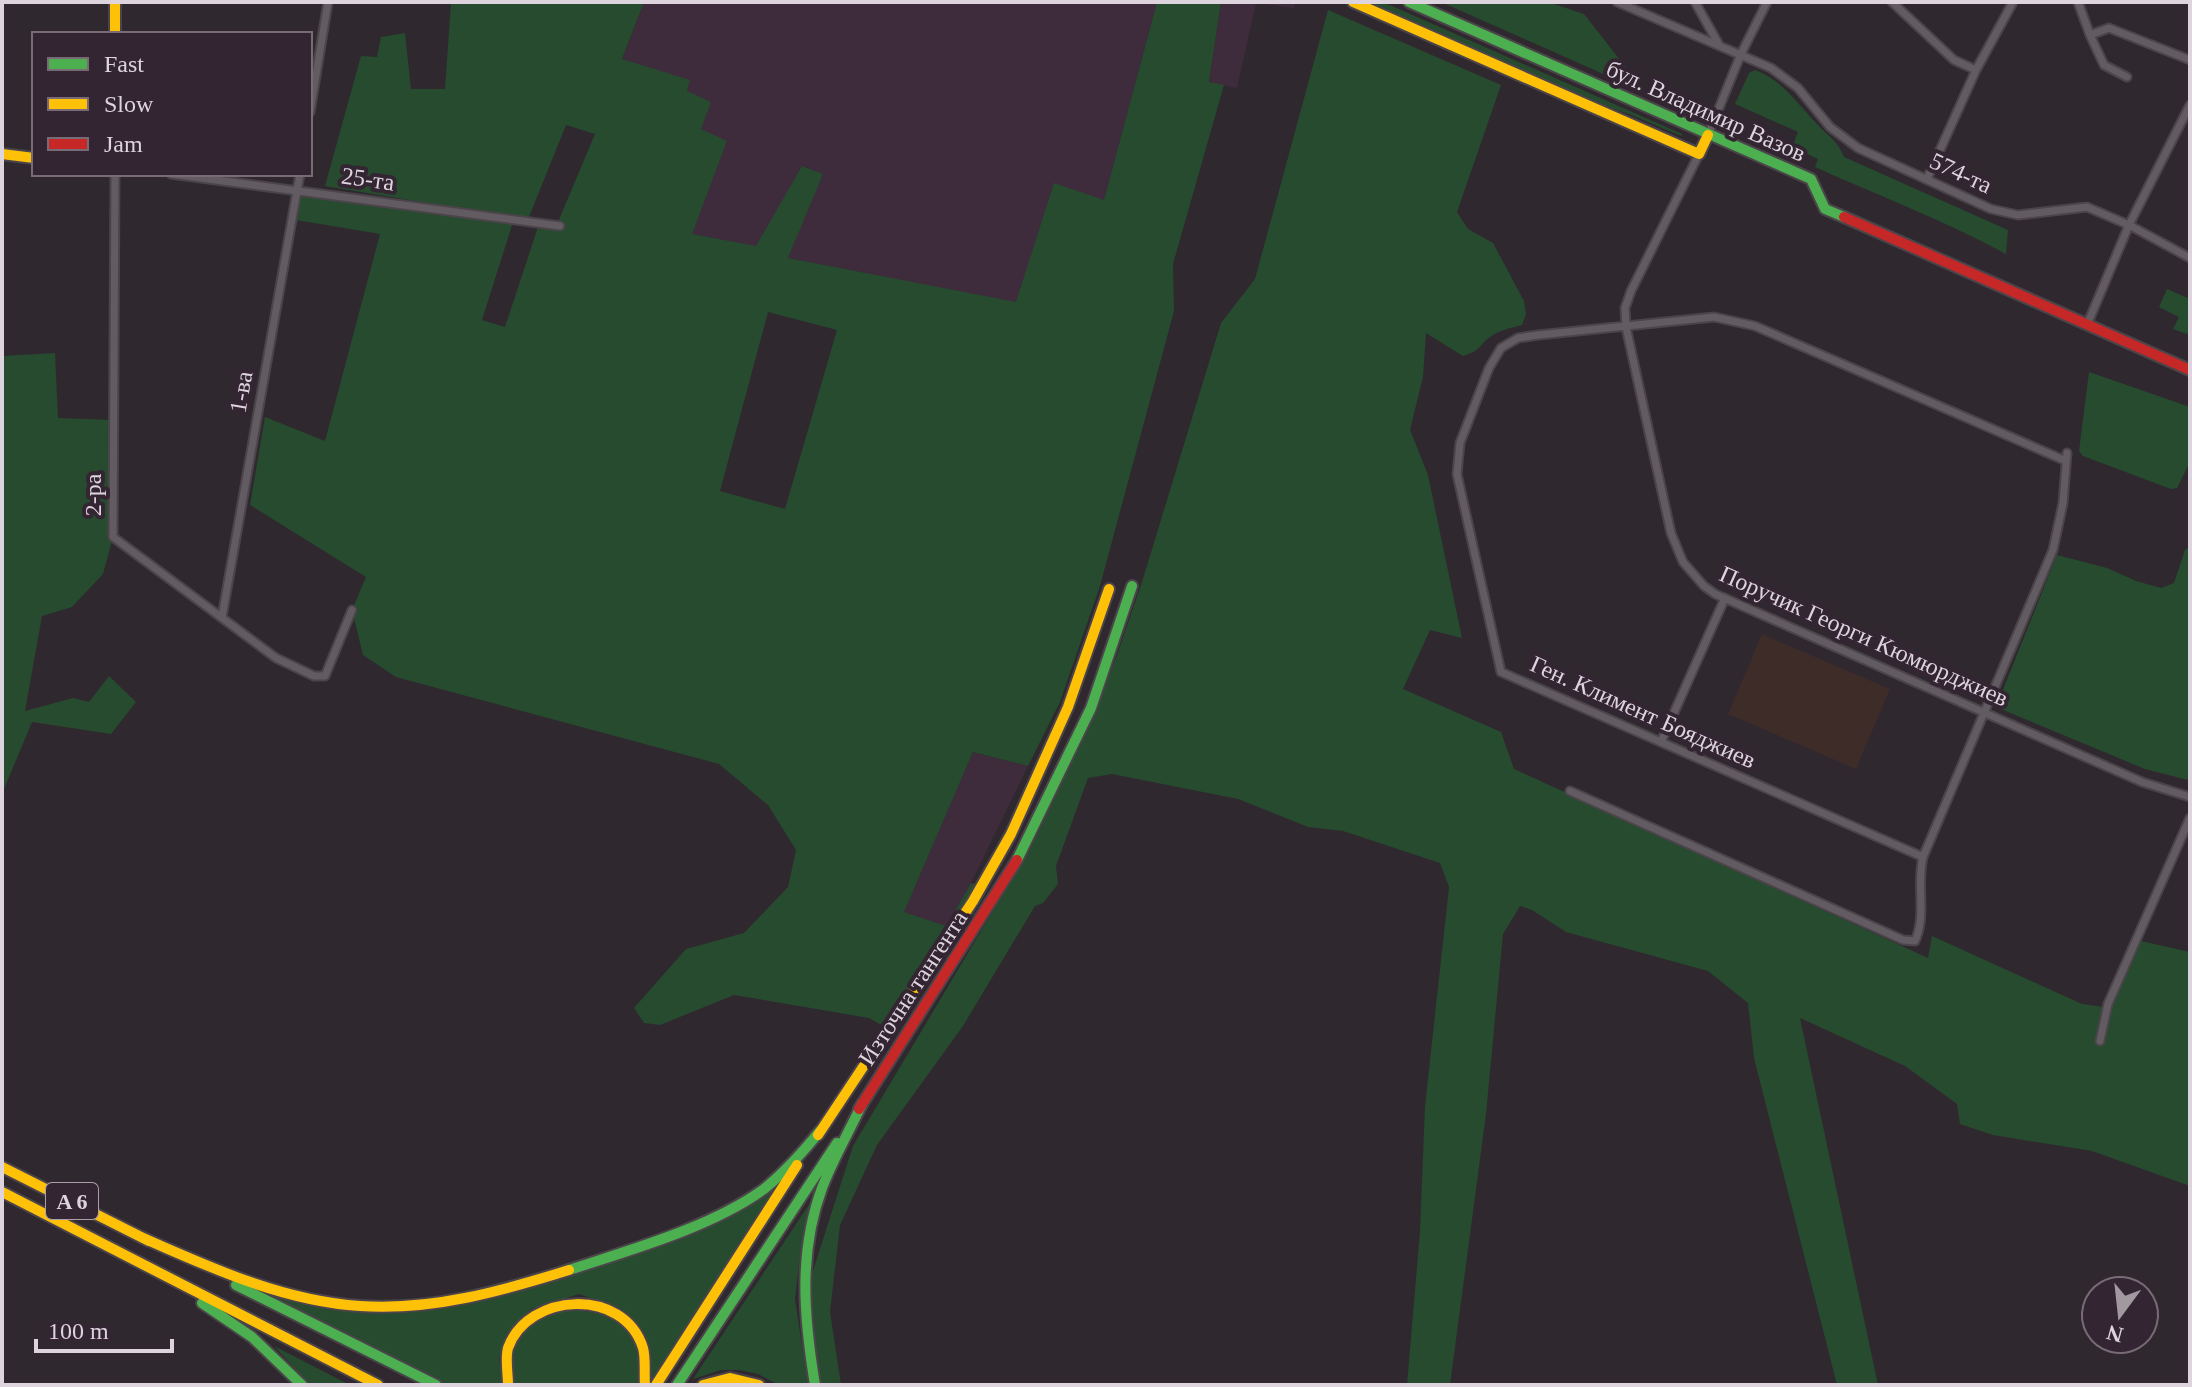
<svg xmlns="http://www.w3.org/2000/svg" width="2192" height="1387" font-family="'Times New Roman',serif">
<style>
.built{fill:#3e2c3d}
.education{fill:#3e2c29}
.green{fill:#264b2e;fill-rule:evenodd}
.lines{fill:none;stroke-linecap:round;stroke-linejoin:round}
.street-casing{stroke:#4b444a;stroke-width:11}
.fast-casing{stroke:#4b444a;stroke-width:14}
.slow-casing{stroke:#4b444a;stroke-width:14}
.jam-casing{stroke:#4b444a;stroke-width:14}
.street{stroke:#625c62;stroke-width:7}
.fast{stroke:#4caf50;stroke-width:10}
.slow{stroke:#ffc107;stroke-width:10}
.jam{stroke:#c62828;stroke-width:10}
.labels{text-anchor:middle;stroke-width:8;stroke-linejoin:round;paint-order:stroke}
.shield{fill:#342532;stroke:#aba0aa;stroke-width:2}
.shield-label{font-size:22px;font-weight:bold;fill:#ded4dd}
.street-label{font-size:24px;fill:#ded4dd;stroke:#342532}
</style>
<rect width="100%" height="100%" fill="#30282f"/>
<!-- built -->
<path class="built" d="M 644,2 L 1157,2 L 1104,200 L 1054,184 L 1017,303 L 788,258 L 822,174 L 803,166 L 756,247 L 691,234 L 700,129 L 687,91 L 622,60 Z
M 1221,2 L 1295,2 L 1294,8 L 1256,3 L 1237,88 L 1209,83 Z
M 973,752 L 1028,766 L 971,883 L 946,926 L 904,912 Z"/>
<!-- education -->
<path class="education" d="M 1762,634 L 1890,689 L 1856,769 L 1728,714 Z"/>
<!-- green -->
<path class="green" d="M 451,2 L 644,2 L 622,59 L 690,80 L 687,91 L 711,102 L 701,129 L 727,141 L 692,234 L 756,246 L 802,166 L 823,174 L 788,258 L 1016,302 L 1054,183 L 1104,200 L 1157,2 L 1221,2 L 1209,82 L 1224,85 L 1173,264 L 1174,311 L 1100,586 L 1060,702 L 1028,766 L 973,752 L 904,912 L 946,926 L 971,883 L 977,885 L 883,1026 L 869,1018 L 734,995 L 660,1025 L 644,1023 L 634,1008 L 686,949 L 744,933 L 788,887 L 796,850 L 768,805 L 719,764 L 396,677 L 363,655 L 352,610 L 366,577 L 250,505 L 265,417 L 325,441 L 380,234 L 296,220 L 298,189 L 513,222 L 482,320 L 505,327 L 538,227 L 559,226 L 558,222 L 595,134 L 566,125 L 529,217 L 463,209 L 325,186 L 361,56 L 377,57 L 381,37 L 405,33 L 411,89 L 445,89 ZM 768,312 L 837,330 L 785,509 L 720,491 Z
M 1366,2 L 1383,2 L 1682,134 L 1681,136 L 1629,114 L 1599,104 Z
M 1441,2 L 1548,2 L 1584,14 L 1646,93 Z
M 1328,10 L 1501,85 L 1457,212 L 1468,229 L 1493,243 L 1524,301 L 1526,314 L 1522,325 C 1511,328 1499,330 1490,337 C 1477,347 1482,350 1463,356 L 1426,333 L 1423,377 L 1410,430 L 1428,475 L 1462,638 L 1430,630 L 1403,689 L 1501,732 L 1514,769 L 1928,958 L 1932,936 L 2082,1004 L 2112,1008 L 2141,941 L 2190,952 L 2190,1186 L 2092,1151 L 1993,1135 L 1960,1124 L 1957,1104 L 1905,1066 L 1800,1018 L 1878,1385 L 1837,1385 L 1754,1058 L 1748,1003 L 1708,971 L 1566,932 L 1532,910 L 1520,906 L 1503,934 L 1486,1114 L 1450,1385 L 1407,1385 L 1420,1231 L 1425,1106 L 1449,887 L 1440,863 L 1343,831 L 1308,827 L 1238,799 L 1112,774 L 1088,778 L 1056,866 L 1058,884 L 1043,903 L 1035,906 L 963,1026 L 877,1145 L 840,1225 L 830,1312 L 841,1385 L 820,1385 L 809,1283 L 853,1146 L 1031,847 L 1086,733 L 1116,658 L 1142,582 L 1221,323 L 1255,279 Z
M 1755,70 C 1783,80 1797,104 1817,124 C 1828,136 1838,141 1844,157 L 2008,230 L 2006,254 C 1944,220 1879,196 1815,167 L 1818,159 L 1792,147 L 1798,132 L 1735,104 L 1749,73 Z
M 2167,289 L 2190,299 L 2190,335 L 2173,329 L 2179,317 L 2159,307 Z
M 55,353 L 58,418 L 112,420 L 113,537 L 103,574 L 72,607 L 42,616 L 25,711 L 73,698 L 89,702 L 109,676 L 136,702 L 111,734 L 32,722 L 2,794 L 2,356 Z
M 2089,372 L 2190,407 L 2190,462 L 2177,488 L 2171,489 L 2083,456 L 2079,451 Z
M 2190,547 L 2188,780 L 2145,769 L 1996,707 L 2057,555 L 2107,568 L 2136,581 L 2161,588 L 2174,583 L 2185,550 Z
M 782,1182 L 651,1385 L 648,1385 L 652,1366 L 643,1336 L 621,1309 L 579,1294 L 531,1309 L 507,1334 L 499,1359 L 503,1385 L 443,1385 L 242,1283 L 369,1312 L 567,1275 Z
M 814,1197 L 802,1240 L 795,1299 L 808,1385 L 779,1385 L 758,1374 L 739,1370 L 721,1370 L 693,1379 Z
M 562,1308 L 610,1315 L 625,1327 L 639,1349 L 640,1385 L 512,1385 C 511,1377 508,1367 508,1359 C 511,1330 538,1316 562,1308 Z
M 274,1346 L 350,1385 L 310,1385 Z"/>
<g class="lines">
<defs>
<path id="street" d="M 1617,2 L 1771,68 L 1798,88 L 1830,127 L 1858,148 L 1991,209 L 2018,215 L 2087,207 L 2129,225 L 2190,258
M 1695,2 L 1718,43
M 1892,2 L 1954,60 L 1976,70
M 2078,2 L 2090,35
M 2127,77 L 2104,65 L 2090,35 L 2109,28 L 2190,60
M 310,112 L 328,2
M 1708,135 L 1741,54 L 1767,2
M 1699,154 L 1631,291 L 1625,308 L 1626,327 L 1671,533 L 1683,562 L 1704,586 L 1715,594 L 2142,782 L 2190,797
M 115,174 L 113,537 L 276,658 L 314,676 L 325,676 L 352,610
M 171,174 L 560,226
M 1927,179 L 1976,70 L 2013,2
M 2087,325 L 2129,225 L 2190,105
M 222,617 L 300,174
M 1661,742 L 1725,598
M 1570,791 L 1903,940 L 1915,941 C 1927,915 1916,884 1923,857 L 2053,550 L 2063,503 L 2067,453
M 1923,857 L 1501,672 L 1457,474 L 1460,443 L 1489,368 L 1501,348 L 1518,338 L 1538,335 L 1714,317 L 1755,326 L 2066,461
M 2100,1041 L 2108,1004 L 2190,818"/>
<path id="fast" d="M 1409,2 L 1811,179 L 1825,209 L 1844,217
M 1017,860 L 1091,708 L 1132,586
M 569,1270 C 630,1250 712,1227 764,1189 C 785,1172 803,1152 820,1131
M 236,1285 L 436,1385
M 202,1303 L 252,1337 L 302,1385
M 677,1385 L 837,1143
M 815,1385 C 804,1318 798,1253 822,1188 C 833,1159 849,1132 862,1104"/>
<path id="slow" d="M 115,2 L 115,34
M 1353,2 L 1699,154 L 1708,135
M 2,154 L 34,158
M 818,1135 L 973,901 L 1011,834 L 1068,707 L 1109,589
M 2,1167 L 149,1241
M 2,1192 L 378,1385
M 141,1237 C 211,1268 283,1301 360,1306 C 432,1311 502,1291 569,1270
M 508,1385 C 508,1374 505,1358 508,1348 C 528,1292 624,1287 643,1348 C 646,1359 644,1374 645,1385
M 656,1385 L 797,1165
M 703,1385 L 730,1378 L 759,1385"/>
<path id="jam" d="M 1844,217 L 2190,370
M 859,1109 L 1017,860"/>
</defs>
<!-- street casing -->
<use href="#street" class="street-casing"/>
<!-- fast casing -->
<use href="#fast" class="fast-casing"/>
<!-- slow casing -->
<use href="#slow" class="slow-casing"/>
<!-- jam casing -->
<use href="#jam" class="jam-casing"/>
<!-- street -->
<use href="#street" class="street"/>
<!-- fast -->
<use href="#fast" class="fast"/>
<!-- slow -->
<use href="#slow" class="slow"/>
<!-- jam -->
<use href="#jam" class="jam"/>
</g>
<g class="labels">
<!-- shield labels -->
<rect class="shield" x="46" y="1183" width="52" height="36" rx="6"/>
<g class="shield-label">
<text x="72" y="1209">A 6</text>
</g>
<!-- street labels -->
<g class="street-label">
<text transform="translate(1706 111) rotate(24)" y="8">бул. Владимир Вазов</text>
<text transform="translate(1961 173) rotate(25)" y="8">574-та</text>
<text transform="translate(368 179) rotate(8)" y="8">25-та</text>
<text transform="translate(241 392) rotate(-80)" y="8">1-ва</text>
<text transform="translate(93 495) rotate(-90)" y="8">2-ра</text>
<text transform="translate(1864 636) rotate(24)" y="8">Поручик Георги Кюмюрджиев</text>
<text transform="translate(1643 712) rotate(24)" y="8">Ген. Климент Бояджиев</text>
<text transform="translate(913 988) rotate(-57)" y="8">Източна тангента</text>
</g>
</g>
<!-- border -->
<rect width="2192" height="1387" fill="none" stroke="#ded4dd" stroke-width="8"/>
<!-- legend -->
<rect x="32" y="32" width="280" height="144" fill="#342532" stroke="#786b76" stroke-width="2"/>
<rect x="48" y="58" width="40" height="12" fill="#4caf50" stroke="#786b76" stroke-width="2"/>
<text x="104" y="72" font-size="24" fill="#ded4dd">Fast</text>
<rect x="48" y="98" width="40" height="12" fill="#ffc107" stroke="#786b76" stroke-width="2"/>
<text x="104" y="112" font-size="24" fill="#ded4dd">Slow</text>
<rect x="48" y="138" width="40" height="12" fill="#c62828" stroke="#786b76" stroke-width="2"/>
<text x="104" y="152" font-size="24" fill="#ded4dd">Jam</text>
<!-- north arrow -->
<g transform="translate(2120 1315) rotate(195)"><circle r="38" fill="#342532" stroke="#786b76" stroke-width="2"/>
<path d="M0-6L14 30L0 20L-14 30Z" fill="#a198a0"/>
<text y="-12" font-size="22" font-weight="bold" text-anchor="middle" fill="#ded4dd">N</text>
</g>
<!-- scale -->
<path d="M36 1339v12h136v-12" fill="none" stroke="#ded4dd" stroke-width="4"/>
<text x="48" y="1339" font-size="24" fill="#ded4dd" stroke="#342532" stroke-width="6" paint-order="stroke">100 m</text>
</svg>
